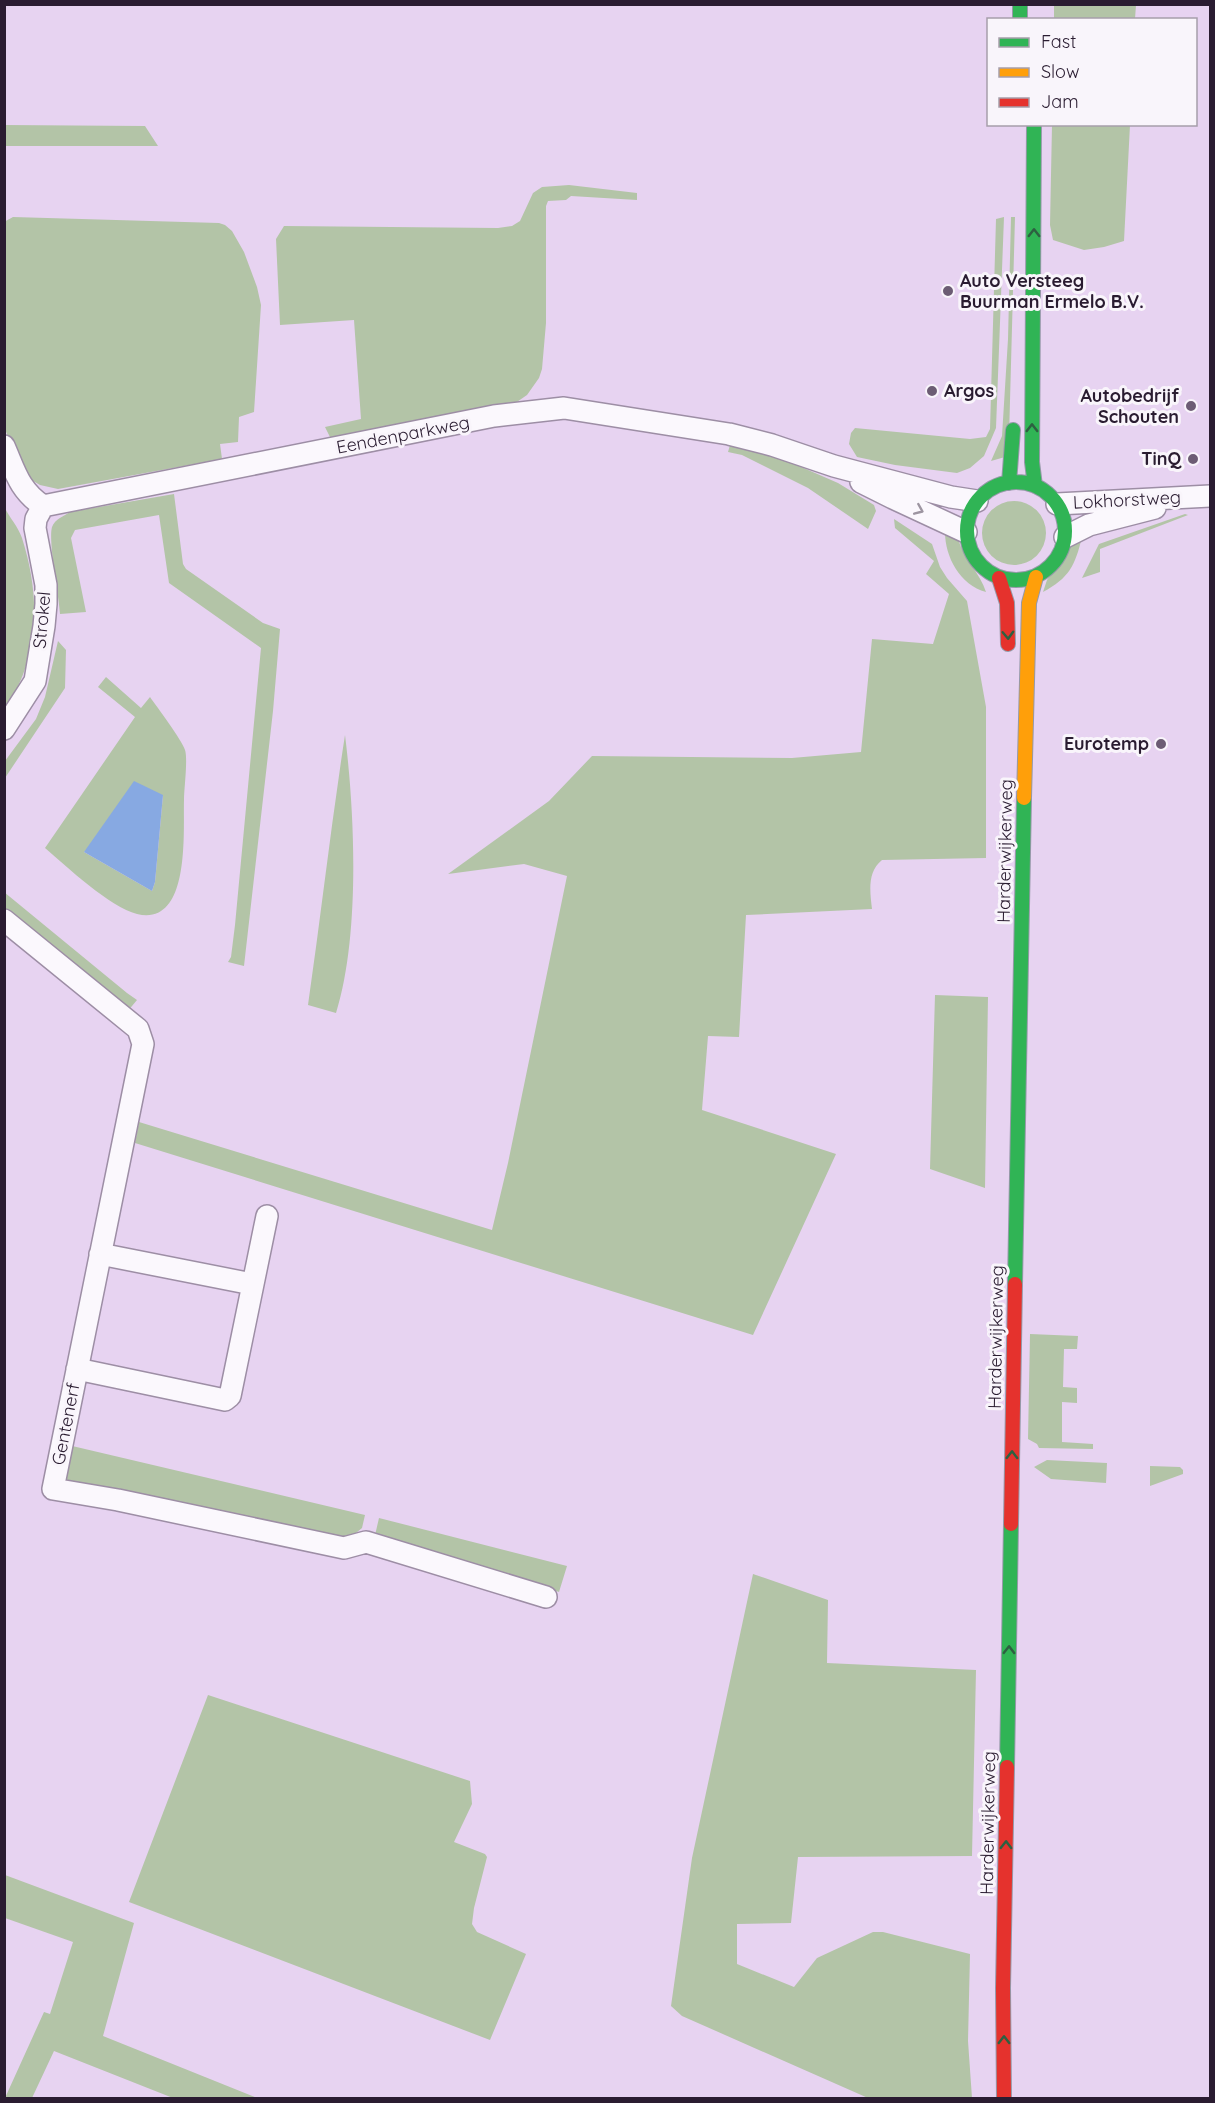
<svg xmlns="http://www.w3.org/2000/svg" width="1215" height="2103" font-family="Quicksand,sans-serif">
<style>
.green{fill:#b3c4a7;fill-rule:evenodd}
.water{fill:#87a9e2}
.lines{fill:none;stroke-linecap:round;stroke-linejoin:round}
.street-casing{stroke:#9d8ea5;stroke-width:24}
.fast-casing{stroke:#9599a8;stroke-width:16}
.slow-casing{stroke:#9599a8;stroke-width:16}
.jam-casing{stroke:#9599a8;stroke-width:16}
.street{stroke:#fbf8fd;stroke-width:21}
.fast{stroke:#30b455;stroke-width:14}
.slow{stroke:#ff9f0a;stroke-width:14}
.jam{stroke:#e5322d;stroke-width:14}
.oneway{stroke:#2d6041}
.oneway2{stroke:#9d95a1}
.poi-dot{fill:#6c5c74;stroke:#f9f5fb;stroke-width:2}
.labels{text-anchor:middle;stroke-width:6;stroke-linejoin:round;paint-order:stroke}
.poi-label{font-size:18px;font-weight:bold;fill:#2a1c31;stroke:#f9f5fb;text-anchor:end}
.street-label{font-size:18px;fill:#2a1c31;stroke:#f9f5fb}
</style>
<rect width="100%" height="100%" fill="#e7d3f1"/>
<!-- green -->
<path class="green" d="M 1054,5 L 1136,5 L 1135,19 L 1054,19 Z
M 5,125 L 145,126 L 158,146 L 5,146 Z
M 1052,125 L 1130,125 L 1124,241 L 1104,247 L 1084,250 L 1053,240 L 1050,225 Z
M 569,185 L 637,193 L 637,200 L 571,196 L 566,200 L 548,201 L 546,206 L 546,323 L 542,369 L 539,378 L 527,395 L 511,406 L 332,441 L 325,427 L 361,419 L 354,320 L 280,325 L 276,239 L 284,226 L 498,228 L 512,226 L 520,221 L 533,193 L 542,187 Z
M 13,217 L 219,223 L 225,225 L 232,231 L 244,252 L 257,287 L 261,305 L 254,412 L 239,417 L 238,442 L 220,444 L 222,459 L 58,489 L 40,485 L 28,478 L 20,469 L 5,429 L 4,222 Z
M 1004,217 L 996,428 L 984,456 L 970,468 L 957,473 L 895,465 L 857,457 L 849,444 L 851,433 L 855,428 L 970,439 L 986,437 L 990,429 L 996,219 Z
M 1011,217 L 1015,217 L 1009,438 L 1005,457 L 991,461 L 1002,436 L 1008,339 Z
M 730,445 L 776,456 L 838,483 L 874,505 L 876,511 L 868,529 L 808,488 L 742,455 L 728,452 Z
M 174,494 L 183,564 L 186,569 L 263,623 L 280,629 L 273,711 L 244,966 L 228,962 L 231,957 L 235,925 L 261,648 L 169,583 L 159,515 L 75,530 L 71,538 L 86,612 L 60,614 C 59,595 48,542 52,527 C 55,519 64,516 70,512 Z
M982 533a32 32 0 1 1 64 0a32 32 0 1 1-64 0Z
M 4,506 C 8,516 18,526 22,538 C 41,598 40,658 4,711 Z
M 1185,514 L 1188,515 L 1100,549 L 1100,572 L 1082,578 L 1099,544 Z
M 894,519 L 932,544 L 940,567 L 947,578 L 967,601 L 986,707 L 986,858 L 882,860 C 867,872 870,892 872,909 L 746,915 L 739,1037 L 708,1036 L 702,1110 L 836,1154 L 753,1335 L 135,1143 L 139,1122 L 492,1230 L 508,1163 L 567,876 L 524,864 L 448,874 L 549,801 L 592,756 L 792,758 L 861,752 L 872,639 L 933,644 L 949,594 L 926,574 L 934,561 L 895,528 Z
M 945,532 L 958,539 C 964,559 980,573 986,592 C 960,585 945,557 945,532 Z
M 1082,537 C 1075,566 1069,578 1043,592 L 1047,580 L 1064,557 L 1068,546 Z
M 58,641 L 66,650 L 65,688 L 5,778 L 5,761 L 36,719 L 45,697 Z
M 106,677 L 141,708 L 150,697 C 157,707 182,740 185,750 C 188,759 184,789 184,800 C 183,831 191,927 137,914 C 110,907 67,867 45,848 L 135,717 L 98,687 ZM 163,795 L 155,882 L 152,891 L 84,852 Z
M 345,735 C 355,815 360,936 336,1013 L 308,1005 C 321,915 331,825 345,735 Z
M 4,892 L 127,993 L 137,1000 L 127,1012 L 5,913 Z
M 935,995 L 988,997 L 985,1188 L 930,1169 Z
M 1030,1334 L 1078,1336 L 1077,1349 L 1064,1349 L 1063,1387 L 1077,1388 L 1077,1403 L 1062,1402 L 1062,1442 L 1093,1444 L 1093,1449 L 1039,1448 L 1037,1444 L 1028,1439 Z
M 68,1445 L 365,1515 L 362,1528 L 345,1542 L 61,1481 Z
M 1047,1460 L 1107,1463 L 1106,1483 L 1051,1479 L 1034,1467 Z
M 1150,1466 L 1180,1467 L 1183,1470 L 1183,1474 L 1150,1486 Z
M 379,1518 L 567,1566 L 559,1592 L 507,1574 L 373,1544 Z
M 753,1574 L 828,1600 L 827,1663 L 976,1670 L 972,1856 L 798,1857 L 791,1923 L 737,1924 L 737,1964 L 794,1987 L 817,1958 L 873,1932 L 883,1932 L 970,1954 L 968,2041 L 972,2098 L 868,2098 L 682,2016 L 671,2006 L 692,1858 Z
M 208,1695 L 470,1781 L 472,1804 L 454,1842 L 485,1854 L 487,1857 L 474,1908 L 472,1924 L 477,1932 L 526,1954 L 490,2040 L 129,1902 Z
M 5,1875 L 134,1923 L 103,2036 L 257,2098 L 173,2098 L 54,2051 L 32,2098 L 5,2098 L 44,2012 L 50,2014 L 73,1942 L 5,1918 Z"/>
<!-- water -->
<path class="water" d="M 134,781 L 163,795 L 155,882 L 152,891 L 84,852 Z"/>
<g class="lines">
<defs>
<path id="street" d="M 4,446 C 15,471 19,490 43,506 L 494,416 L 564,408 L 729,434 L 772,445 L 834,466 L 951,497 L 977,501
M 861,482 L 893,498 L 966,532
M 1057,504 L 1210,496
M 1065,537 L 1089,525 L 1155,508
M 4,729 L 35,681 L 44,626 L 46,604 L 46,585 L 35,528 L 36,519 L 43,506
M 4,920 L 138,1029 L 143,1044 L 53,1489 L 118,1500 L 344,1548 L 366,1542 L 546,1597
M 100,1254 L 252,1284
M 77,1369 L 225,1400 L 230,1396 L 267,1216"/>
<path id="fast" d="M 1020,4 L 1020,20
M 1034,124 L 1032,462 L 1035,486
M967 531a49 49 0 1 1 98 0a49 49 0 1 1-98 0Z
M 1009,483 L 1013,430
M 1015,1284 L 1024,798
M 1007,1767 L 1011,1524"/>
<path id="slow" d="M 1024,798 L 1029,603 L 1036,577"/>
<path id="jam" d="M 999,578 L 1007,603 L 1008,644
M 1011,1524 L 1015,1284
M 1004,2098 L 1003,1988 L 1007,1767"/>
</defs>
<!-- street casing -->
<use href="#street" class="street-casing"/>
<!-- fast casing -->
<use href="#fast" class="fast-casing"/>
<!-- slow casing -->
<use href="#slow" class="slow-casing"/>
<!-- jam casing -->
<use href="#jam" class="jam-casing"/>
<!-- street -->
<use href="#street" class="street"/>
<!-- fast -->
<use href="#fast" class="fast"/>
<!-- slow -->
<use href="#slow" class="slow"/>
<!-- jam -->
<use href="#jam" class="jam"/>
</g>
<!-- one-way arrows -->
<defs><path id="oneway-chevron" d="M-2-3.5L2.5 0L-2 3.5" fill="none" stroke-width="1.6" stroke-linecap="round" stroke-linejoin="round" transform="scale(1.5)"/></defs>
<g class="oneway">
<use href="#oneway-chevron" transform="translate(1034 233) rotate(-90)"/>
<use href="#oneway-chevron" transform="translate(1032 428) rotate(-90)"/>
<use href="#oneway-chevron" transform="translate(1008 635) rotate(88)"/>
<use href="#oneway-chevron" transform="translate(1012 1455) rotate(-89)"/>
<use href="#oneway-chevron" transform="translate(1009 1650) rotate(-89)"/>
<use href="#oneway-chevron" transform="translate(1006 1845) rotate(-89)"/>
<use href="#oneway-chevron" transform="translate(1004 2040) rotate(-90)"/>
</g>
<use class="oneway2" href="#oneway-chevron" transform="translate(919 510) rotate(23)"/>
<!-- markers -->
<g class="poi-dot">
<circle cx="948" cy="291" r="6"/>
<circle cx="932" cy="391" r="6"/>
<circle cx="1191" cy="406" r="6"/>
<circle cx="1193" cy="459" r="6"/>
<circle cx="1161" cy="744" r="6"/>
</g>
<g class="labels">
<!-- poi labels -->
<g class="poi-label">
<text x="960" y="287" text-anchor="start">Auto Versteeg<tspan x="960" dy="21">Buurman Ermelo B.V.</tspan></text>
<text x="944" y="397" text-anchor="start">Argos</text>
<text x="1179" y="402">Autobedrijf<tspan x="1179" dy="21">Schouten</tspan></text>
<text x="1181" y="465">TinQ</text>
<text x="1149" y="750">Eurotemp</text>
</g>
<!-- street labels -->
<g class="street-label">
<text transform="translate(403 435) rotate(-11)" y="6">Eendenparkweg</text>
<text transform="translate(1127 500) rotate(-3)" y="6">Lokhorstweg</text>
<text transform="translate(42 620) rotate(-85)" y="6">Strokel</text>
<text transform="translate(1005 851) rotate(-89)" y="6">Harderwijkerweg</text>
<text transform="translate(996 1337) rotate(-89)" y="6">Harderwijkerweg</text>
<text transform="translate(66 1424) rotate(-79)" y="6">Gentenerf</text>
<text transform="translate(988 1823) rotate(-89)" y="6">Harderwijkerweg</text>
</g>
</g>
<!-- border -->
<rect width="1215" height="2103" fill="none" stroke="#2a1c31" stroke-width="12"/>
<!-- legend -->
<rect x="987" y="18" width="210" height="108" fill="#f9f5fb" stroke="#a69eaa" stroke-width="1.5"/>
<rect x="999" y="38" width="30" height="9" fill="#30b455" stroke="#a69eaa" stroke-width="1.5"/>
<text x="1041" y="48" font-size="18" fill="#2a1c31">Fast</text>
<rect x="999" y="68" width="30" height="9" fill="#ff9f0a" stroke="#a69eaa" stroke-width="1.5"/>
<text x="1041" y="78" font-size="18" fill="#2a1c31">Slow</text>
<rect x="999" y="98" width="30" height="9" fill="#e5322d" stroke="#a69eaa" stroke-width="1.5"/>
<text x="1041" y="108" font-size="18" fill="#2a1c31">Jam</text>
</svg>
